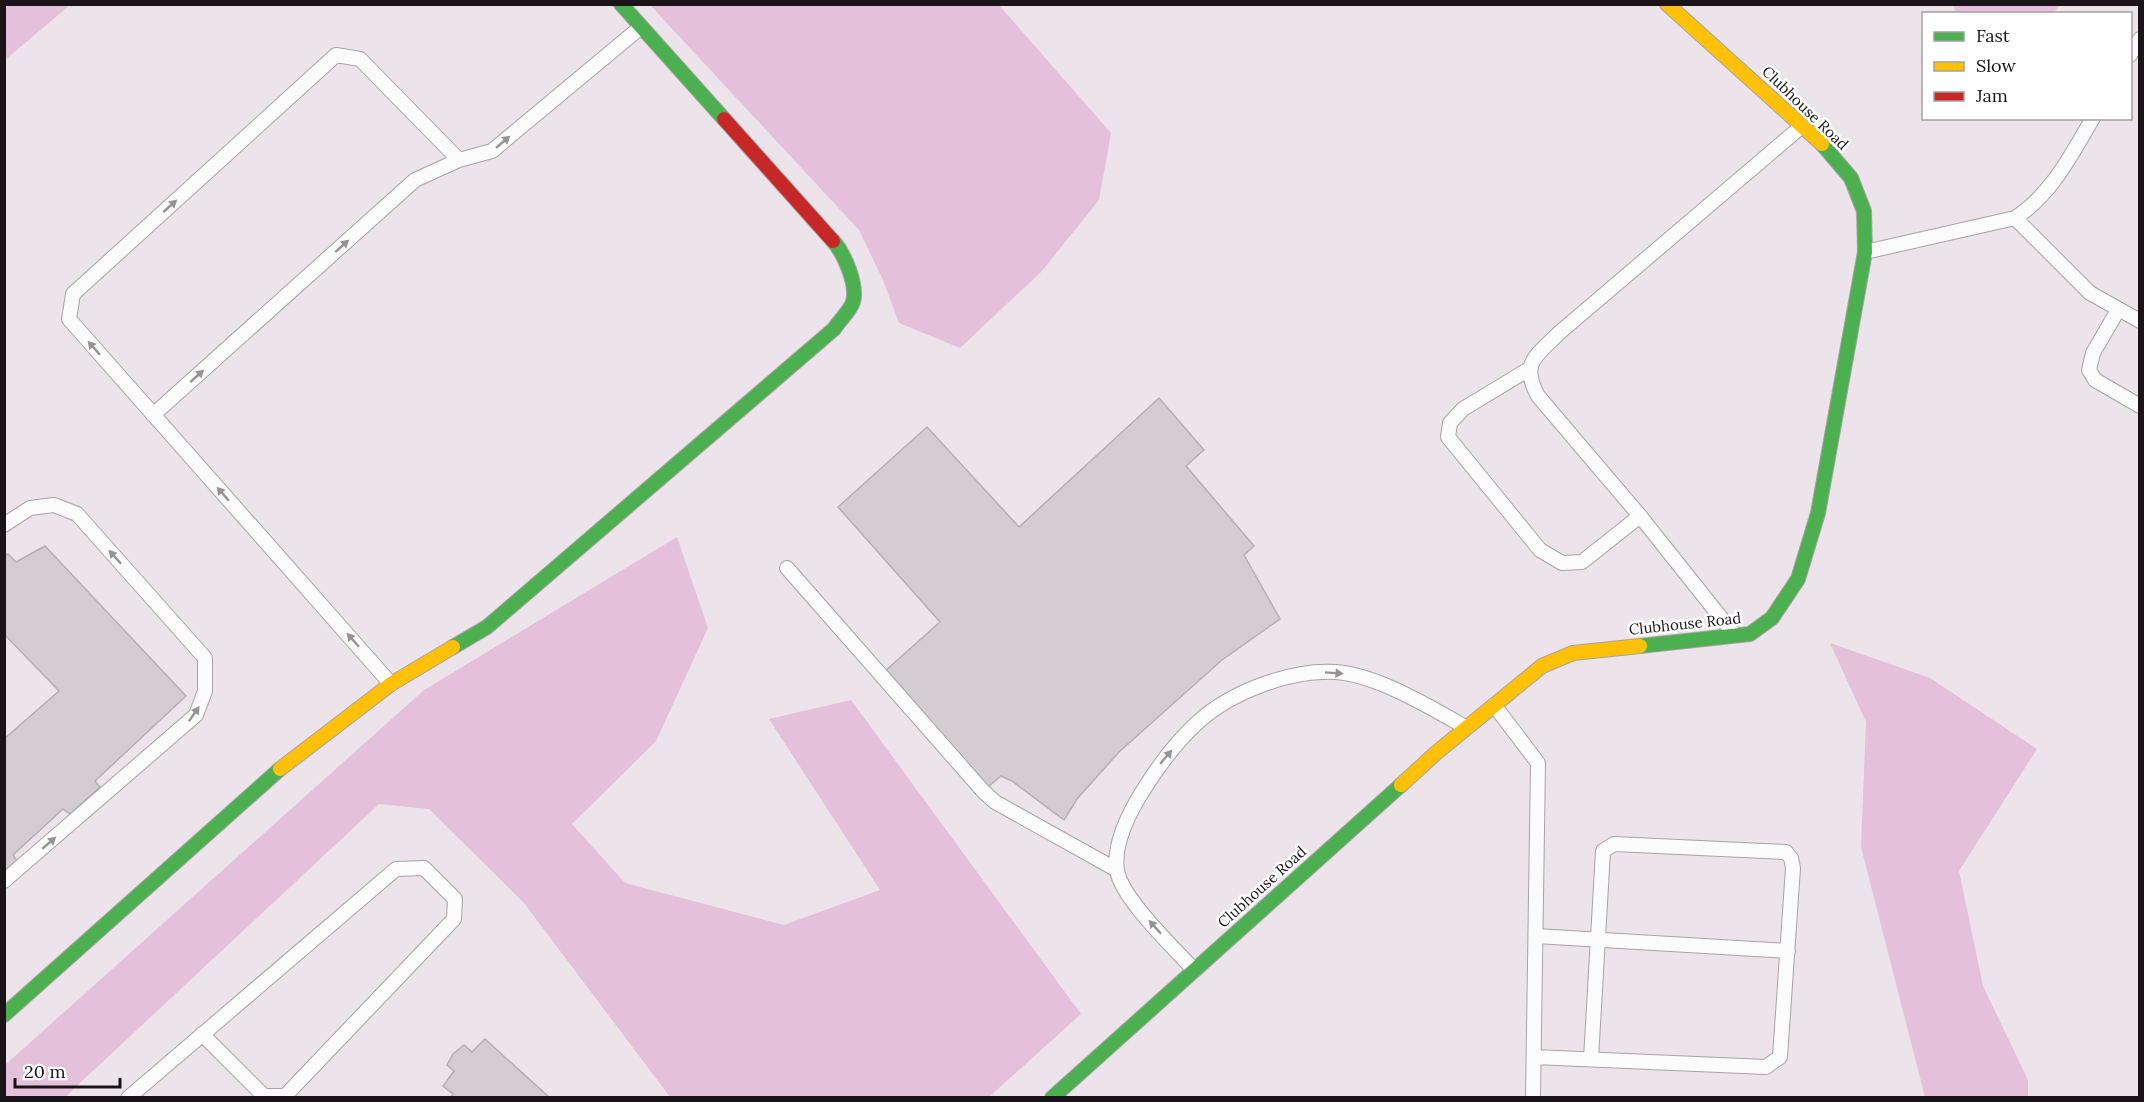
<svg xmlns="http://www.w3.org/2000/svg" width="2144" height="1102" font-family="Lora,serif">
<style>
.green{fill:#e4c0da}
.building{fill:#d3cdd1;stroke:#b4afb3;stroke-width:1.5}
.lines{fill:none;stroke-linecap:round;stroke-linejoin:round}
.lane-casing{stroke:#a8a2a6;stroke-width:16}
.fast-casing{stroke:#a8a2a6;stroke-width:16}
.slow-casing{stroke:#a8a2a6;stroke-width:16}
.jam-casing{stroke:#a8a2a6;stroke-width:16}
.lane{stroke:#fcfbfc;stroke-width:14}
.fast{stroke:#4caf50;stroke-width:14}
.slow{stroke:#ffc107;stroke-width:14}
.jam{stroke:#c62828;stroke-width:14}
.oneway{fill:#969395}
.labels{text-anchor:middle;stroke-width:5;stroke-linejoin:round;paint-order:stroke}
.street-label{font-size:15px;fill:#1a1418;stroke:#fff}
</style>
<rect width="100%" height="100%" fill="#ece4ea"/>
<!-- green -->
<path class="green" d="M 5,4 L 70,4 L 70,5 L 5,60 Z
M 650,5 L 999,5 L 1111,133 L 1099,200 L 1041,272 L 960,348 L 899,323 L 883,280 L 859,230 Z
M 1953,5 L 1953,4 L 2060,5 L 2052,14 L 1953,13 L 1955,9 Z
M 677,537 L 708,628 L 656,741 L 572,824 L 625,883 L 784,925 L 880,890 L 769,719 L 851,700 L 1081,1014 L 989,1097 L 670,1097 L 524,903 L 429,809 L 379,804 L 65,1097 L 5,1097 L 5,1065 L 424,690 Z
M 1830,643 L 1930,678 L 2037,749 L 1959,871 L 1983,986 L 2028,1080 L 2028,1097 L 1925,1097 L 1861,847 L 1866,722 Z"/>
<!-- building -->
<path class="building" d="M 1159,398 L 1204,450 L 1186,466 L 1254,546 L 1244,555 L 1280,619 L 1222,660 L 1119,752 L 1077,799 L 1064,820 L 1012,781 L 1001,776 L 988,787 L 884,672 L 940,622 L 838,507 L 927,427 L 1019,527 Z
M 45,546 L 186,696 L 95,781 L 100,787 L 70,814 L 63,809 L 13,855 L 17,861 L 4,872 L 4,739 L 59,691 L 4,634 L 4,556 L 8,554 L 16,562 Z
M 485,1039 L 550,1098 L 450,1098 L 453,1094 L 443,1086 L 454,1071 L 447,1065 L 453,1054 L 464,1045 L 472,1052 Z"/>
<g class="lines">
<defs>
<path id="lane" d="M 2130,55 L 2140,39
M 2015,218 L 2090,293 L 2140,321
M 1865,252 L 2015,218 C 2052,194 2071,155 2093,118
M 2118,310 L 2093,353 L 2089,370 L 2095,380 L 2140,406
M 1529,369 L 1463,409 L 1450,423 L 1448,437 L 1540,550 L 1562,563 L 1582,562 L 1640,516
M 153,415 L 415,180 L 459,160 L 492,151 L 641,27
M 4,525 L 30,508 L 54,505 L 77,514 L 205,658 L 205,691 L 196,715 L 4,881
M 787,568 L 983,791 L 995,802 L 1117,870
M 1734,634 L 1640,516 L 1538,396 C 1520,363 1536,356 1559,333 L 1802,126
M 391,684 L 69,319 L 73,294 L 336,55 L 360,59 L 459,160
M 1494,705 L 1538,763 L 1533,1098
M 1536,936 L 1788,951
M 1194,970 C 1174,948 1121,898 1117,870 C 1113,843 1130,811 1144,789 C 1159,765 1176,742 1198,722 C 1231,692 1291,669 1336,672 C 1377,675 1430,707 1465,727
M 1534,1057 L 1766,1067 L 1780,1057 L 1793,868 L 1791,858 L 1786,852 L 1614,844 L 1603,851 L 1591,1059
M 128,1098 L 396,869 L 424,868 L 455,899 L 454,919 L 285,1096 L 264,1096 L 202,1034"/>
<path id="fast" d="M 621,4 L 724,119
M 1640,646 L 1750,634 L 1772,618 L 1798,579 L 1818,513 L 1865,252 L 1864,211 L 1851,178 L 1822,144
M 453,647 L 487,627 L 834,329 C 839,321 850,311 853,302 C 858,285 844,253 833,241
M 4,1015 L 280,769
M 1052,1098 L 1401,785"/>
<path id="slow" d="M 1667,4 L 1822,144
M 280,769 L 391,684 L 453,647
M 1401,785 L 1436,753 L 1542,666 L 1573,653 L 1640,646"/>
<path id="jam" d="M 724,119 L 833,241"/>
</defs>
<!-- lane casing -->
<use href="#lane" class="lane-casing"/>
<!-- fast casing -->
<use href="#fast" class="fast-casing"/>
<!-- slow casing -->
<use href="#slow" class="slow-casing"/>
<!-- jam casing -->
<use href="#jam" class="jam-casing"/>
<!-- lane -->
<use href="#lane" class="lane"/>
<!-- fast -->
<use href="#fast" class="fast"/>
<!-- slow -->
<use href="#slow" class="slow"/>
<!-- jam -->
<use href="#jam" class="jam"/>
</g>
<!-- one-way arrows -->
<defs><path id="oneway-solid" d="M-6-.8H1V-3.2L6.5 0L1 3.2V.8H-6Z" transform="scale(1.5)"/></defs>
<g class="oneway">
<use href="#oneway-solid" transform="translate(503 142) rotate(-40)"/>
<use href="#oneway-solid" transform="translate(170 206) rotate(-42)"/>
<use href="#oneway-solid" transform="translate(342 246) rotate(-42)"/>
<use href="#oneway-solid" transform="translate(94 348) rotate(-131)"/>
<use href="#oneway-solid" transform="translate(197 376) rotate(-42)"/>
<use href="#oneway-solid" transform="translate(223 494) rotate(-131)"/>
<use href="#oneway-solid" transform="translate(115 557) rotate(-132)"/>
<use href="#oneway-solid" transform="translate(353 640) rotate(-131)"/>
<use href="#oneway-solid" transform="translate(1334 673) rotate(4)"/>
<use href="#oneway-solid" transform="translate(194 714) rotate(-55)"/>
<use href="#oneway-solid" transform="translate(1166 757) rotate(-50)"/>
<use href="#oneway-solid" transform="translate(49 843) rotate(-41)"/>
<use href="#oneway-solid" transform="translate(1155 927) rotate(-132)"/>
</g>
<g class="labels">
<!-- street labels -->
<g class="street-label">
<text transform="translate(1805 108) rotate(44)" y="5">Clubhouse Road</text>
<text transform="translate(1685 624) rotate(-6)" y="5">Clubhouse Road</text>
<text transform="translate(1262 887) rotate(-42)" y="5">Clubhouse Road</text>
</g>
</g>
<!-- border -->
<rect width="2144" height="1102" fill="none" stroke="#1a1418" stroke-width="12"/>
<!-- legend -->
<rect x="1922" y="12" width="210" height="108" fill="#ffffff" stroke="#a3a1a3" stroke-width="1.5"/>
<rect x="1934" y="32" width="30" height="9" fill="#4caf50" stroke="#a3a1a3" stroke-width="1.5"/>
<text x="1976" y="42" font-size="18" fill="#1a1418">Fast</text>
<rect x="1934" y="62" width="30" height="9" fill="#ffc107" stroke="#a3a1a3" stroke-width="1.5"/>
<text x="1976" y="72" font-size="18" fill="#1a1418">Slow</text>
<rect x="1934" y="92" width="30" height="9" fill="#c62828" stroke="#a3a1a3" stroke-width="1.5"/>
<text x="1976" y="102" font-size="18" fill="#1a1418">Jam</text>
<!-- scale -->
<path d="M15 1078v9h105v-9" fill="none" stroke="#1a1418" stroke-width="3"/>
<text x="24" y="1078" font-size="18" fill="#1a1418" stroke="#ffffff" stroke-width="4.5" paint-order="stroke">20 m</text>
</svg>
